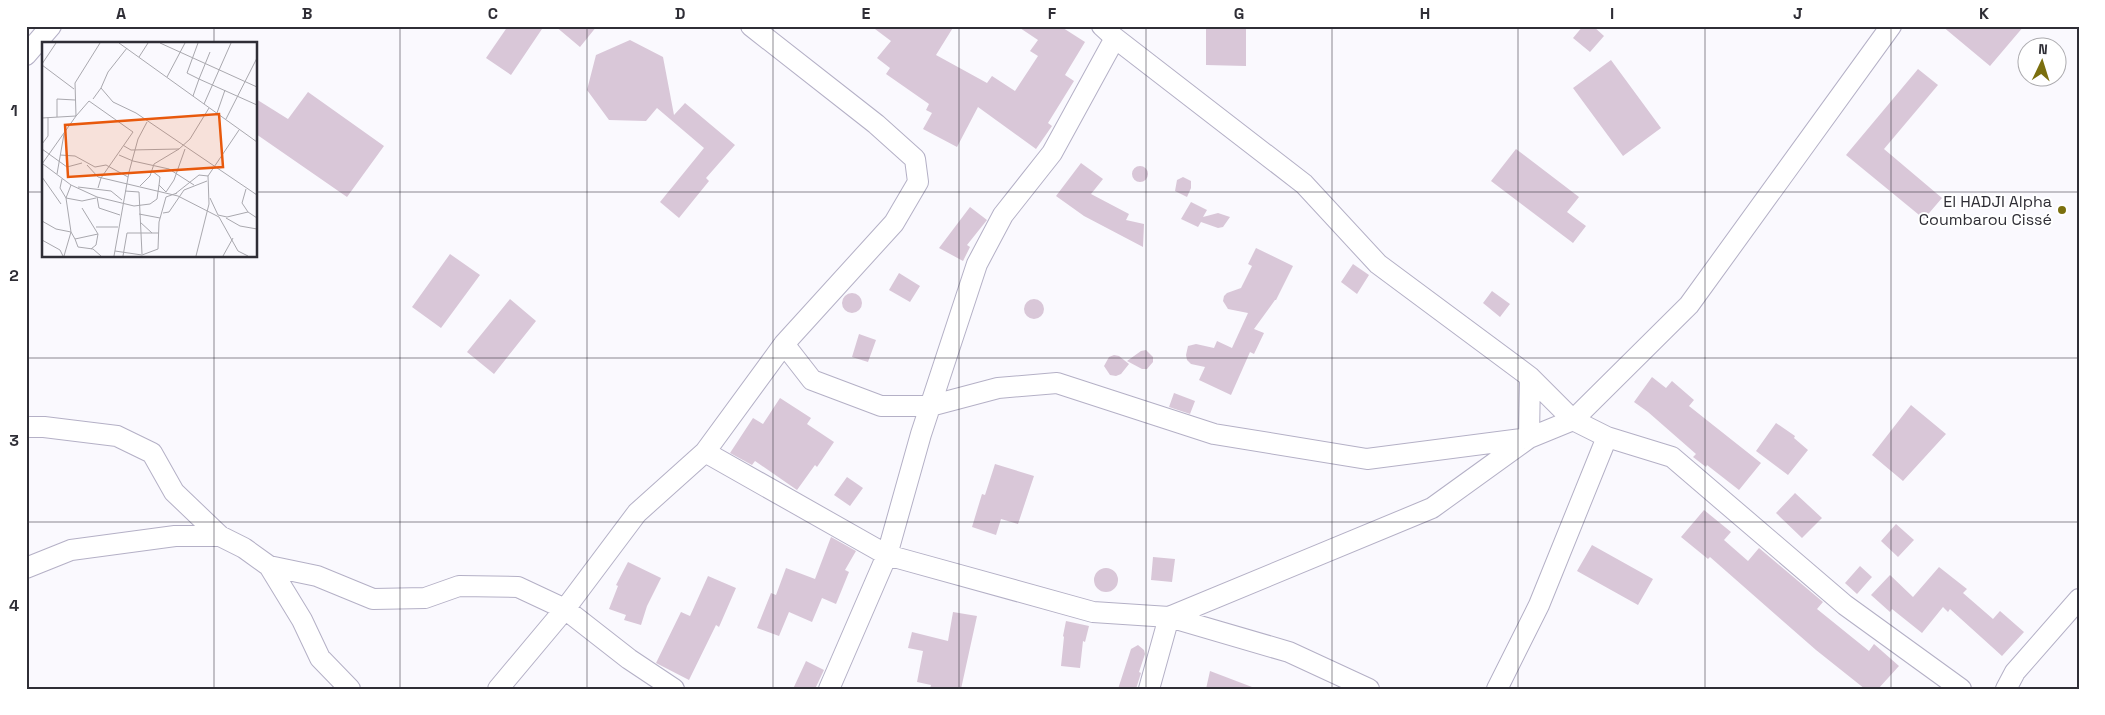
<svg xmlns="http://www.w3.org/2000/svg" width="2105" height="715" font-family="'Space Grotesk',sans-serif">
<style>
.building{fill:#d9c7d8}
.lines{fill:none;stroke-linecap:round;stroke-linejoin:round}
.minor-casing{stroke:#b4b0c6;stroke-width:22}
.minor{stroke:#fff;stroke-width:20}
.grid{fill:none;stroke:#2f2e36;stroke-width:1;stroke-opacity:0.55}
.poi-dot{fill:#7b6f0e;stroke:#fff;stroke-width:2}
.labels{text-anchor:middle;stroke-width:4;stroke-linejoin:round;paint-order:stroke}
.poi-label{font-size:16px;fill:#2f2e36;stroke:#fff;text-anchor:end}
.inset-road{fill:none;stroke:#a9a8ae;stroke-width:1}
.view{fill:#e8590c;fill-opacity:0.15;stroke:#e8590c;stroke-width:2.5}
.inset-edge{fill:none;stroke:#2f2e36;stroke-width:2.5}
.neatline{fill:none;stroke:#2f2e36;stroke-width:2}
.grid-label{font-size:16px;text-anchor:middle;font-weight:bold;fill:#2f2e36}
</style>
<rect width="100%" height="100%" fill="#faf9fe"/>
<!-- building -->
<path class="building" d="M 508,26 L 544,26 L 511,75 L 486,58 Z
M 555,26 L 597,26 L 580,47 Z
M 871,26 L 954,26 L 936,55 L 987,83 L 992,76 L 1015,91 L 1038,56 L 1030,51 L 1038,40 L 1017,26 L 1060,26 L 1085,42 L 1065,75 L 1074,81 L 1048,123 L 1052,126 L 1036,149 L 978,107 L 957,147 L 923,129 L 932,113 L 926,110 L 929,104 L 886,74 L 890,68 L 877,58 L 891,41 Z
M 1206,26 L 1246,26 L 1246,66 L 1206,65 Z
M 1583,26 L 1593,26 L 1604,36 L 1590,52 L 1573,38 Z
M 1942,26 L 2024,26 L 1990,66 Z
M 630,40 L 663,57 L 674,115 L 685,103 L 735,145 L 706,178 L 709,181 L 679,218 L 660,202 L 704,148 L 657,108 L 646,121 L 609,120 L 587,90 L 596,55 Z
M 1611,60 L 1661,128 L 1623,156 L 1573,88 Z
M 1918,69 L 1938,85 L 1884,149 L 1942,198 L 1924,219 L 1846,155 Z
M 308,92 L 384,146 L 347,197 L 256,134 L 256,99 L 288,119 Z
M 1516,149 L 1579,197 L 1567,212 L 1586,226 L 1573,243 L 1491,181 Z
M 1081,163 L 1103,179 L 1091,194 L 1129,214 L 1126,220 L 1144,224 L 1143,247 L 1084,216 L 1056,196 Z
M1132 174a8 8 0 1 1 16 0a8 8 0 1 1-16 0Z
M 1183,177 L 1191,181 L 1191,188 L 1187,197 L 1175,191 L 1177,180 Z
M 1191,202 L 1207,210 L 1203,217 L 1218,213 L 1230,217 L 1223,227 L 1218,228 L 1201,222 L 1198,227 L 1181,219 Z
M 970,207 L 987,220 L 967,245 L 970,247 L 963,261 L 939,248 Z
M 1256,248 L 1293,266 L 1276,300 L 1275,300 L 1254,329 L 1264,333 L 1254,354 L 1250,352 L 1231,395 L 1199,380 L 1205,367 L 1191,364 L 1187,360 L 1186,355 L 1188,346 L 1196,344 L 1214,348 L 1217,341 L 1232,348 L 1248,313 L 1228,309 L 1223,301 L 1224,296 L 1227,293 L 1241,288 L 1252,266 L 1248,264 Z
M 450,254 L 480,275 L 441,328 L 412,307 Z
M 1353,264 L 1369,275 L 1357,294 L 1341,282 Z
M 899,273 L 920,286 L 910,302 L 889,290 Z
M 1492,291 L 1510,304 L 1500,317 L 1483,303 Z
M842 303a10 10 0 1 1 20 0a10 10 0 1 1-20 0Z
M 510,299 L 536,321 L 494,374 L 467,352 Z
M1024 309a10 10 0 1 1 20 0a10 10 0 1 1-20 0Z
M 859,334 L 876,340 L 868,362 L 852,357 Z
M 1146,350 L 1153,357 L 1153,362 L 1147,369 L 1142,369 L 1127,361 L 1141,351 Z
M 1114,355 L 1119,356 L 1129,364 L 1121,374 L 1116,376 L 1110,375 L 1104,366 L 1109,357 Z
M 1652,377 L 1666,388 L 1672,381 L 1694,400 L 1689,406 L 1761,463 L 1739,490 L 1707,465 L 1706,467 L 1693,457 L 1696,454 L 1648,412 L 1634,402 Z
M 1174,393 L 1195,401 L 1190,414 L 1169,407 Z
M 780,398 L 811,418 L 807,424 L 834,442 L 817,467 L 815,465 L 797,490 L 755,461 L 752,465 L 730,453 L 753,418 L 763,424 Z
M 1911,405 L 1946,434 L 1903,481 L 1872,455 Z
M 1776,423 L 1795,436 L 1794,438 L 1808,450 L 1788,475 L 1756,451 Z
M 995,464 L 1034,476 L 1018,524 L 1001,519 L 996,535 L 972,527 L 982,494 L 985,495 Z
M 847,477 L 863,488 L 850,506 L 834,495 Z
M 1795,493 L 1822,518 L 1802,538 L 1776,513 Z
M 1704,510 L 1731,532 L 1724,540 L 1748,561 L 1759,548 L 1823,602 L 1817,609 L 1869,651 L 1874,644 L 1899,666 L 1878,689 L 1865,689 L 1816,650 L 1710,557 L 1708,559 L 1681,537 Z
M 1896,524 L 1914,540 L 1898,557 L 1881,541 Z
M 831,537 L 856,551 L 845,570 L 849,572 L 836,604 L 822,598 L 812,622 L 789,612 L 779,636 L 757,628 L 771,593 L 776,595 L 786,568 L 815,579 Z
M 1592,545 L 1653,579 L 1638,605 L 1577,571 Z
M 1153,557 L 1175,559 L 1172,582 L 1151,580 Z
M 628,562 L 661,578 L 647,606 L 641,625 L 624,620 L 626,615 L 609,609 L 618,586 L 616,585 Z
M 1860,566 L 1872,577 L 1857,594 L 1845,583 Z
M 1939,567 L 1967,589 L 1963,593 L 1993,619 L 2000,611 L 2024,632 L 2002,656 L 1950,609 L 1948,612 L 1943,607 L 1922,633 L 1892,609 L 1890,612 L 1871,595 L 1890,575 L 1913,597 Z
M1094 580a12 12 0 1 1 24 0a12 12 0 1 1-24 0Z
M 708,576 L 736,588 L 719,627 L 716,625 L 689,680 L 656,663 L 681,612 L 690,616 Z
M 953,612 L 977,616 L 961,689 L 930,689 L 931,685 L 917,682 L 923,651 L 908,648 L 912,632 L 948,641 Z
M 1066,621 L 1089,626 L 1085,642 L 1083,641 L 1080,668 L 1061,666 L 1064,637 L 1063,636 Z
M 1138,645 L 1144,650 L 1145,654 L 1139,672 L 1141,673 L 1136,689 L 1118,689 L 1131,649 Z
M 806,661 L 824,670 L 815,689 L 793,689 Z
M 1210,671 L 1252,687 L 1252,689 L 1206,689 Z"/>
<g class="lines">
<defs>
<path id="minor" d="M 1102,26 L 1115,38 L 1304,184 L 1378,264 L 1530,377 L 1573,420 L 1607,437 L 1672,457 L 1845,605 L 1961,689
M 26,55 L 51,26
M 784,344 L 812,380 L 881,406 L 930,406 L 998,388 L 1057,383 L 1214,434 L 1367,459 L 1529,438 L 1573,420 L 1689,305 L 1891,26
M 26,427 L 44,427 L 117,436 L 152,453 L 174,492 L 220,536 L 244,548 L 269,566 L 317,576 L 373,599 L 425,598 L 459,586 L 518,587 L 565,609 L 629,659 L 674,689
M 705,452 L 887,555 L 1093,612 L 1169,617 L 1289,652 L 1369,689
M 269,566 L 302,620 L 320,658 L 350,689
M 26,568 L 71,550 L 175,536 L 220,536
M 1169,617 L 1432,508 L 1529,438 L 1530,377
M 498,689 L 565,609 L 637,513 L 705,452 L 784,344 L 894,223 L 918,182 L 915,159 L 876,124 L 751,26
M 829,689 L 887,555 L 921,434 L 977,264 L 1003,215 L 1052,153 L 1115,38
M 1149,689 L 1169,617
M 1497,689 L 1539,605 L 1607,437
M 2006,689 L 2015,672 L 2079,599"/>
</defs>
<!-- minor casing -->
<use href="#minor" class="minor-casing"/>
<!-- minor -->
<use href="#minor" class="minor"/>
</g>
<!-- grid -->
<path class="grid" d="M 214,26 L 214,44M 400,26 L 400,689M 587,26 L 587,689M 773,26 L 773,689M 959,26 L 959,689M 1146,26 L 1146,689M 1332,26 L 1332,689M 1518,26 L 1518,689M 1705,26 L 1705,689M 1891,26 L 1891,689M 26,192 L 44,192M 256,192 L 2079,192M 214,256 L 214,689M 26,358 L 2079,358M 26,522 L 2079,522"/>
<!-- markers -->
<circle class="poi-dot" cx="2062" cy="210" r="5"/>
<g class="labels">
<!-- poi labels -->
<g class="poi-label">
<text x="2052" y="207">El HADJI Alpha<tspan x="2052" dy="18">Coumbarou Cissé</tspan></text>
</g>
</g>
<!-- overview -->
<g transform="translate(42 42)">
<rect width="215" height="215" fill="#faf9fe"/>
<path class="inset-road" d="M 77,1 L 215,100M 118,1 L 215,45M 156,1 L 145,31 L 157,37 L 168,10M 97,15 L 106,1M 0,22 L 14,1M 0,23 L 32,47M 125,35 L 143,1M 59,46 L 66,30 L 85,6M 151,54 L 157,37 L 215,63M 51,57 L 59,46 L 71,60 L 94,71 L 215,153M 162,62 L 189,1M 175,71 L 183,48M 15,75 L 15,57 L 33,58M 0,76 L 34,74 L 47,59 L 91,90 L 59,136 L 56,146M 184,77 L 215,16M 0,102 L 6,94 L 6,75M 82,104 L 89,108 L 137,107 L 148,97 L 167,66M 0,107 L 25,125 L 40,121M 18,113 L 33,114 L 53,125 L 64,123 L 86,135M 77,113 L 91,119 L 127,127 L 152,143M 0,122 L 34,74 L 33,41 L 58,1M 1,122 L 29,143 L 24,156 L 29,190 L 22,214M 112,122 L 137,107M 45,123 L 56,135 L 136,154 L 177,175 L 196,209 L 206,214M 110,129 L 118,135 L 117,143 L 124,150 L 132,138 L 143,107M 15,132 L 22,92M 0,135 L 19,162M 20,137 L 18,146 L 24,156 L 40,159 L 54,156M 29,143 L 55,155 L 92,164 L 108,162 L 115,157 L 117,143M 98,144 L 108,134 L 112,122M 36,145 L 69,149 L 80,158M 204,147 L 200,161 L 206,170M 83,149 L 97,150 L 100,212M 133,152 L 157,133 L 166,134M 55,155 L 57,166 L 78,173M 168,156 L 176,173 L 185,175 L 206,170 L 215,176M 40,166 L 56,192 L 54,203 L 49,207M 121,171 L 127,170 L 142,148 L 165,139M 97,172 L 118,176M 184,176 L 198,184 L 215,187M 0,179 L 14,187 L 29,190 L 33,197 L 56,192M 98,180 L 110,191M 54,185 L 76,185M 33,197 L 36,205 L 51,207 L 59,214M 0,198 L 18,208 L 21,214M 73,209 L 100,213 L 116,207 L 117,180 L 124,155 L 135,151M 72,214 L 87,130 L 96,97 L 105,80M 81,214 L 85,191 L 117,191M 154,214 L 167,162 L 166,134 L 197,88M 181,214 L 191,196"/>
<path class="view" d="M 177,72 L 181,125 L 26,135 L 23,83 Z"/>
<rect width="215" height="215" class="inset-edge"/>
</g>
<!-- border -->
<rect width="2105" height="715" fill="none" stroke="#ffffff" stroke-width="55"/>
<!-- north arrow -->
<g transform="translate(2042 62) rotate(4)"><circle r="24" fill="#ffffff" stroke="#acabaf"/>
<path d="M0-4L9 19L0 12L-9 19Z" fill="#7b6f0e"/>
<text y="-8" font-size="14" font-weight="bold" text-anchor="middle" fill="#2f2e36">N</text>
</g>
<rect x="28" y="28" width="2050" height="660" class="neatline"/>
<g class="grid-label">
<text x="121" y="19">A</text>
<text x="307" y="19">B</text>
<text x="493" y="19">C</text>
<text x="680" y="19">D</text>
<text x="866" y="19">E</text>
<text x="1052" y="19">F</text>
<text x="1239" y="19">G</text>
<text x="1425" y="19">H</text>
<text x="1612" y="19">I</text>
<text x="1798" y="19">J</text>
<text x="1984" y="19">K</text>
<text x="14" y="116">1</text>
<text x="14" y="281">2</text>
<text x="14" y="446">3</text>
<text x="14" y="611">4</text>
</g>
</svg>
